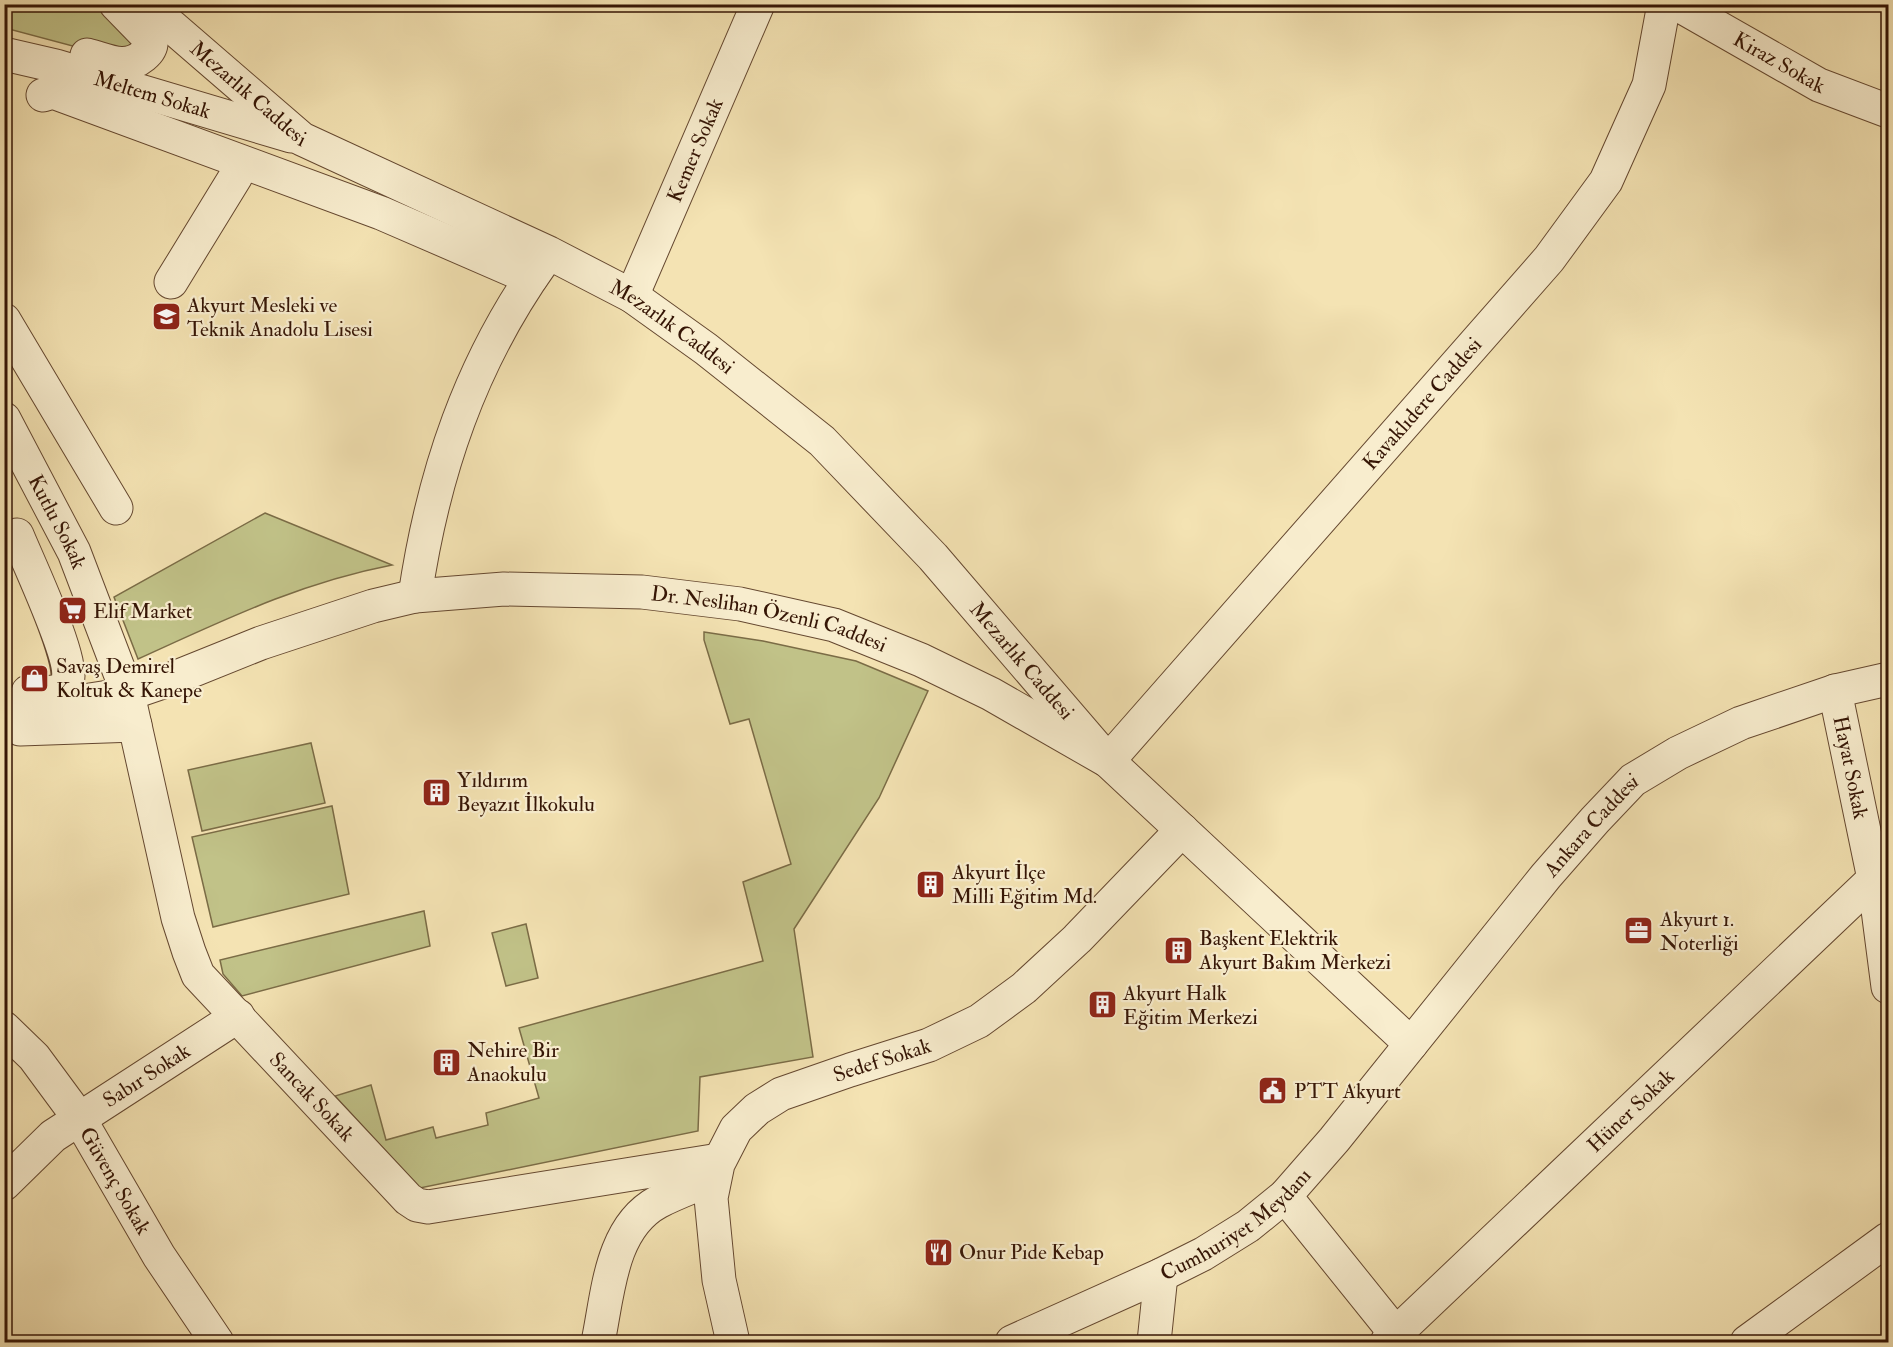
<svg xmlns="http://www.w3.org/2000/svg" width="1893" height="1347" font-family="'IM FELL Double Pica',serif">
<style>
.green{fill:#c1c288;stroke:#7b6c46;stroke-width:1.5}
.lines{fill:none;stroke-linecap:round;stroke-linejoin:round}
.minor-casing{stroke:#654830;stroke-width:35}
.minor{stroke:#f8edce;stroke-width:33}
.labels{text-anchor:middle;stroke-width:4.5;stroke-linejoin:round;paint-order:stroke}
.street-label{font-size:21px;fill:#351505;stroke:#f8edce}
.poi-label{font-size:21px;fill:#351505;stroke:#f8edce;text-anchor:start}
</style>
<rect width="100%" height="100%" fill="#f4e3b3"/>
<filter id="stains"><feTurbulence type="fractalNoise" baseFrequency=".00333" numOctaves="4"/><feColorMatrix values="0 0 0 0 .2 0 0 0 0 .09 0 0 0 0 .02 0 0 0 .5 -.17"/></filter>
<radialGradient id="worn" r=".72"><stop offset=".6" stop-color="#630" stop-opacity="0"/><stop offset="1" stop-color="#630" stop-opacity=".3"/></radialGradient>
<!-- green -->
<path class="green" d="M 4,5 L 107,5 L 145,43 L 125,60 L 5,28 Z
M 265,513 L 392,565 C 299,583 224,620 138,659 L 114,597 Z
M 704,632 L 763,641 L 856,661 L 928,691 L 879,798 L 794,929 L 813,1057 L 700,1077 L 698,1131 L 420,1188 L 335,1096 L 371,1085 L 386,1140 L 433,1127 L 436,1138 L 488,1125 L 486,1113 L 539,1098 L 519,1028 L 763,961 L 743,882 L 791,864 L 749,719 L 730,724 L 704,640 Z
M 311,743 L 325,803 L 202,831 L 188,770 Z
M 332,806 L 349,894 L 213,927 L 192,837 Z
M 424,911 L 430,946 L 242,996 L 223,974 L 220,960 Z
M 526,924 L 538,978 L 506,986 L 492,933 Z"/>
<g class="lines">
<defs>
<g id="minor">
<path id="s1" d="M 149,4 L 170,25 L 302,139 L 549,253 L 632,296 L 706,349 L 822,441 L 933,557 L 1108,761 L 1549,259 L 1606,181 L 1649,85 L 1664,4"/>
<path id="s2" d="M 1677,4 L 1819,85 L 1888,111"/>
<path id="s3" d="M 4,54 L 56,66 L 291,136"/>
<path d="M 87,55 C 107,60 125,71 143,56 C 148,52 152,48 151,40 L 116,4"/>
<path d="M 43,95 L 53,92 L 381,213 L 531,278"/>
<path d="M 171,282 L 236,176"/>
<path id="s4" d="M 632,296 L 758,4"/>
<path d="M 4,320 L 116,508"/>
<path id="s5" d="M 4,419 L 74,552 L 128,694 L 178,918 L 189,952 L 198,975 L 408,1199 L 417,1205 L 428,1207 L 719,1160"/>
<path d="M 17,535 C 27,560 76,662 67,683 C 60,696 40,692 28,692"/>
<path d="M 415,596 C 433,474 470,363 543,261"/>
<path id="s6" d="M 1835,691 L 1874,879 L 1888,987"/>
<path id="s7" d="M 4,710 L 58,705 L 128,694 L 169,680 L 261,643 L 373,606 L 415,596 L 504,589 L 642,592 L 740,604 L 834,625 L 921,660 L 991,694 L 1108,761 L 1411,1044"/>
<path d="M 20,729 L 135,725"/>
<path id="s8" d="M 4,1028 L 34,1057 L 79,1118 L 159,1256 L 217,1342"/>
<path id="s9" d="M 4,1184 L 53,1136 L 238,1016"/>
<path d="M 1285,1196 L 1396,1334"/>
<path d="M 598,1342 C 608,1295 610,1228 658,1202 C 675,1193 695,1186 713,1178"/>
<path id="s10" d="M 733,1342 L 719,1280 L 711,1198 L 718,1164 L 736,1129 L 757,1109 L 781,1094 L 850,1070 L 929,1045 L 979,1021 L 1024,988 L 1077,939 L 1182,830"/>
<path id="s11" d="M 1012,1342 L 1161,1275 L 1203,1254 L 1248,1226 L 1285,1196 L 1334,1140 L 1546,876 L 1595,820 L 1633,780 L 1678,753 L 1741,723 L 1835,691 L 1888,679"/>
<path d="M 1154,1342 L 1161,1275"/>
<path id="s12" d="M 1387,1342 L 1874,879"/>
<path d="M 1747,1342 L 1888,1239"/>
</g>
</defs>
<!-- minor casing -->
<use href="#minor" class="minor-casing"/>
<!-- minor -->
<use href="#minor" class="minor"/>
</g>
<!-- icons -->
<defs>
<symbol id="school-square" viewBox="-11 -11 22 22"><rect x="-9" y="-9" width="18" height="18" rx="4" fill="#8f2418" stroke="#f8edce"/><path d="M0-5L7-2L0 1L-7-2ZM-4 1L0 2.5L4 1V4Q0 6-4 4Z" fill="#fff"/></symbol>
<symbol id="supermarket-square" viewBox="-11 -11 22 22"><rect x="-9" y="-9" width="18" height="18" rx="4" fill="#8f2418" stroke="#f8edce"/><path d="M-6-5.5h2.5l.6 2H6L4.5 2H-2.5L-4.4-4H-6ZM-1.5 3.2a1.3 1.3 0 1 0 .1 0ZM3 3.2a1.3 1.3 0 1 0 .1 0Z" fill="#fff"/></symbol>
<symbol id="shop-square" viewBox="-11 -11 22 22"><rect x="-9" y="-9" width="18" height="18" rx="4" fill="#8f2418" stroke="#f8edce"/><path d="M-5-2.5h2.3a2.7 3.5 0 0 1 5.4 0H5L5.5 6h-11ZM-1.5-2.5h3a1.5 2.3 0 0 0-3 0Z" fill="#fff"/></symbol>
<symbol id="building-square" viewBox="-11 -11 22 22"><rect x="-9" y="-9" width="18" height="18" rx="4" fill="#8f2418" stroke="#f8edce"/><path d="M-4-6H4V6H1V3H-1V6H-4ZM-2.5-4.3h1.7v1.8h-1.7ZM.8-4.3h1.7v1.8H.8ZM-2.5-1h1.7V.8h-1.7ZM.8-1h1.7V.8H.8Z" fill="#fff"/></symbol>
<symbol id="office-square" viewBox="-11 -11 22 22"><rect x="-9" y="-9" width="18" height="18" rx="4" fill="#8f2418" stroke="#f8edce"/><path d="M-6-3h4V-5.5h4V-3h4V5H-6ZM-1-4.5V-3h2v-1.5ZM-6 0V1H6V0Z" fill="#fff"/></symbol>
<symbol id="civic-square" viewBox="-11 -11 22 22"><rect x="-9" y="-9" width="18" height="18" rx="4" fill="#8f2418" stroke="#f8edce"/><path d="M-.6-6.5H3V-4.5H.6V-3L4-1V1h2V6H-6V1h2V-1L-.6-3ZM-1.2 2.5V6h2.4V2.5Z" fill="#fff"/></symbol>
<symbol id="restaurant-square" viewBox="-11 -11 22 22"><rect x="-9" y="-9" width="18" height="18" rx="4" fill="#8f2418" stroke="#f8edce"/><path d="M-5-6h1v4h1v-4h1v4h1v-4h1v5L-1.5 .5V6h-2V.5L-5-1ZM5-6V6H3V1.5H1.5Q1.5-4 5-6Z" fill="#fff"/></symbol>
</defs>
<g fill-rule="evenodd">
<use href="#school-square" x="150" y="300" width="33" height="33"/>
<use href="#supermarket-square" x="56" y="594" width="33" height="33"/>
<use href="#shop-square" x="18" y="662" width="33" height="33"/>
<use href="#building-square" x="420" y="776" width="33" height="33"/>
<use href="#building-square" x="914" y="868" width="33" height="33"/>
<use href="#office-square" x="1622" y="914" width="33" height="33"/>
<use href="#building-square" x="1162" y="934" width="33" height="33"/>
<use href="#building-square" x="1086" y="988" width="33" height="33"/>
<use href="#building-square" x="430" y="1046" width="33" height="33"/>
<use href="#civic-square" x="1256" y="1074" width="33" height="33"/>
<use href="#restaurant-square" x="922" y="1236" width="33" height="33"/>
</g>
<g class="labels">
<!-- street labels -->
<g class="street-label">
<text dy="7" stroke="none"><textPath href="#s2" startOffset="118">Kiraz Sokak</textPath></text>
<text dy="7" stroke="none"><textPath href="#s1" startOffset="134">Mezarlık Caddesi</textPath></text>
<text dy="7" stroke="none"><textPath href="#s3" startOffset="154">Meltem Sokak</textPath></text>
<text dy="7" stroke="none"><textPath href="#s4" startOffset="159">Kemer Sokak</textPath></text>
<text dy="7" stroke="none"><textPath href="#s1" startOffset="620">Mezarlık Caddesi</textPath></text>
<text dy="7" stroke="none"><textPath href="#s1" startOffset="1714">Kavaklıdere Caddesi</textPath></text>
<text dy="7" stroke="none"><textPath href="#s5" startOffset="116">Kutlu Sokak</textPath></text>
<text dy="7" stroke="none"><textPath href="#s7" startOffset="786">Dr. Neslihan Özenli Caddesi</textPath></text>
<text dy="7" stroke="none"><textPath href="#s1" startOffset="1106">Mezarlık Caddesi</textPath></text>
<text dy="7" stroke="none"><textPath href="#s6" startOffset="78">Hayat Sokak</textPath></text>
<text dy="7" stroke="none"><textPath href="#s11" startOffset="792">Ankara Caddesi</textPath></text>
<text dy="7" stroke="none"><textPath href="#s10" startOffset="384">Sedef Sokak</textPath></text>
<text dy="7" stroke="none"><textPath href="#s9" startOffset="180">Sabır Sokak</textPath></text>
<text dy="7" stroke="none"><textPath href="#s5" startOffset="759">Sancak Sokak</textPath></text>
<text dy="7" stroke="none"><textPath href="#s12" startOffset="336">Hüner Sokak</textPath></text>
<text dy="7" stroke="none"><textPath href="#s8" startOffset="190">Güvenç Sokak</textPath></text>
<text dy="7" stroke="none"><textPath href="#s11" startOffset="254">Cumhuriyet Meydanı</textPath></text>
</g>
<!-- poi labels -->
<g class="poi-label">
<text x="187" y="312">Akyurt Mesleki ve<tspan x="187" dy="24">Teknik Anadolu Lisesi</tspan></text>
<text x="93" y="618">Elif Market</text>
<text x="56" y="673">Savaş Demirel<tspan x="56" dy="24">Koltuk &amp; Kanepe</tspan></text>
<text x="457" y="787">Yıldırım<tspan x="457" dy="24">Beyazıt İlkokulu</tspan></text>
<text x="952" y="879">Akyurt İlçe<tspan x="952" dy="24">Milli Eğitim Md.</tspan></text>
<text x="1660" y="926">Akyurt 1.<tspan x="1660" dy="24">Noterliği</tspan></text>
<text x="1199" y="945">Başkent Elektrik<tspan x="1199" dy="24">Akyurt Bakım Merkezi</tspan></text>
<text x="1123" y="1000">Akyurt Halk<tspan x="1123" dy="24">Eğitim Merkezi</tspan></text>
<text x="467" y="1057">Nehire Bir<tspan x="467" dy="24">Anaokulu</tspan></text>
<text x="1294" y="1098">PTT Akyurt</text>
<text x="959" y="1259">Onur Pide Kebap</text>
</g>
</g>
<!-- margin -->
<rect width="1893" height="1347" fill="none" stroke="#f4e3b3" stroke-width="24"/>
<rect x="6" y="6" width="1881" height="1335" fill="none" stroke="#351505" stroke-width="3"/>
<rect x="12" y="12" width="1869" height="1323" fill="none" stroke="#351505" stroke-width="1.5"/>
<rect width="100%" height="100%" filter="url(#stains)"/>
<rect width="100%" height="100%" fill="url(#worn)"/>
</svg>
